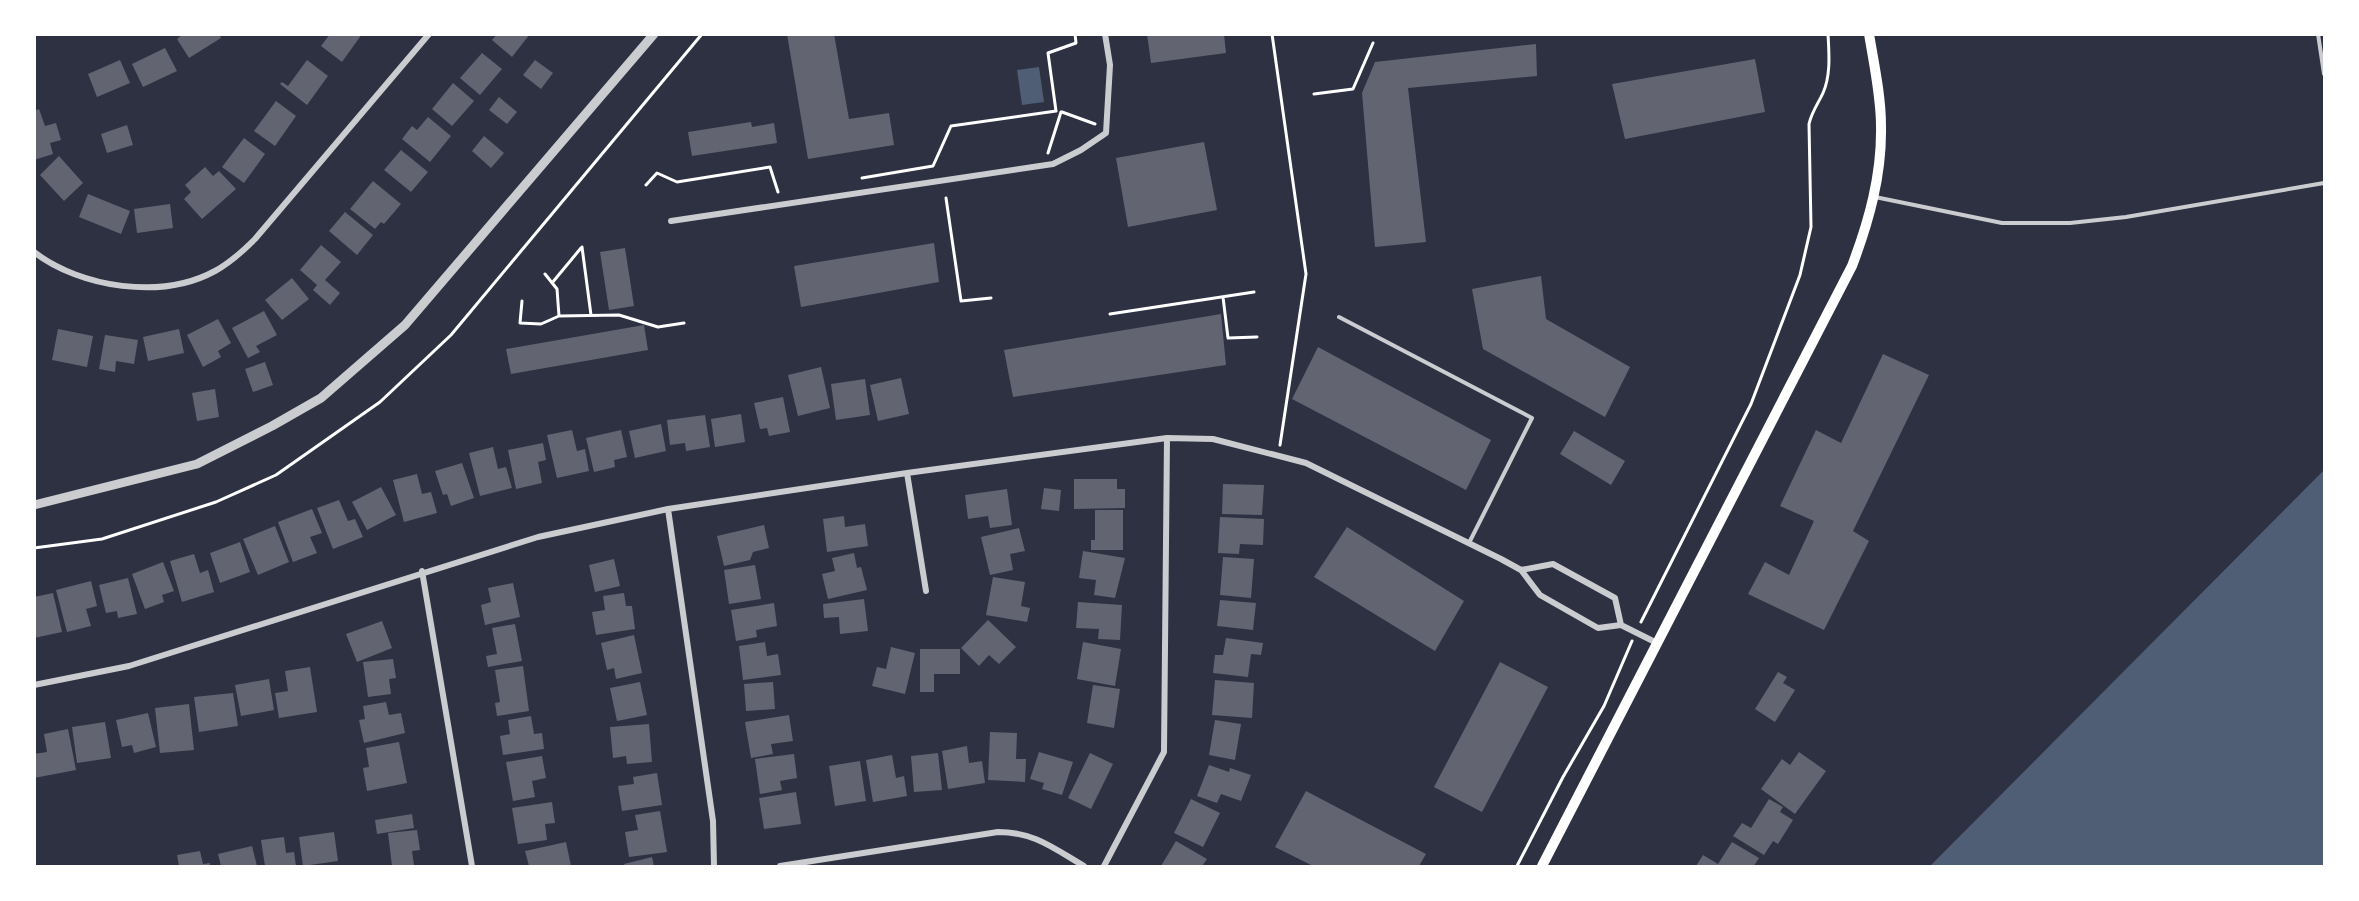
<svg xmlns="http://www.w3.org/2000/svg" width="2359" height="901" font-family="Rubik,sans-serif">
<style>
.water{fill:#4f5d75}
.building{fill:#626471}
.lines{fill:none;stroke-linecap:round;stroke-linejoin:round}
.path{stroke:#fff;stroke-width:3}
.service{stroke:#caccd0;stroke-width:4}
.minor{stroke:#caccd0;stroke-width:6}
.tertiary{stroke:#caccd0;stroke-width:9}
.secondary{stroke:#fff;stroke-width:10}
</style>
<rect width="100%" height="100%" fill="#2d3142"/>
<!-- water -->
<path class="water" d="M 1039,67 L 1044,102 L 1022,105 L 1017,70 Z
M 2324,470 L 2324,865 L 1930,866 L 1946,850 Z"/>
<!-- building -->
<path class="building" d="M 183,34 L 219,34 L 221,38 L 189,58 L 177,39 Z
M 330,34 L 362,34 L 342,62 L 321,46 Z
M 497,34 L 530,34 L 512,57 L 492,40 Z
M 787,34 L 834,34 L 849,119 L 889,113 L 894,145 L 808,159 Z
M 1147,34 L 1224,34 L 1226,53 L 1151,63 Z
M 1536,44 L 1537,76 L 1408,88 L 1426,242 L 1375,247 L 1362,93 L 1375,62 Z
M 165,48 L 177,71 L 143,87 L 132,64 Z
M 482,53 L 502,69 L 480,95 L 460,78 Z
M 1755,59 L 1765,112 L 1625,139 L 1612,84 Z
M 120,60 L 130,83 L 97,97 L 88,74 Z
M 307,60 L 328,76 L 307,105 L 280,84 L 282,82 L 288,86 Z
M 535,60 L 553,73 L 541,89 L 523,75 Z
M 453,83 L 474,101 L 452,126 L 432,109 Z
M 499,97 L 517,112 L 507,124 L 489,110 Z
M 276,101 L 296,116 L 275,146 L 254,131 Z
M 39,109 L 45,126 L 56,123 L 61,140 L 50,143 L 53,154 L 34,160 L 34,111 Z
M 428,117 L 451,136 L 430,162 L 402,139 L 412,126 L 417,130 Z
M 751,122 L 752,127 L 774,123 L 777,143 L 692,156 L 688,132 Z
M 127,125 L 133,145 L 107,153 L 101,134 Z
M 484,136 L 504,153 L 491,168 L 472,151 Z
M 244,138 L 265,154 L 244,183 L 222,167 Z
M 1204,142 L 1217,210 L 1128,227 L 1116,158 Z
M 401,150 L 428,172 L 411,192 L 384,170 Z
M 59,156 L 83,183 L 64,201 L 40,175 Z
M 205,167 L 213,176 L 219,171 L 236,189 L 202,219 L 184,199 L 191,192 L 185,185 Z
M 373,181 L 401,204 L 384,224 L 381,222 L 375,229 L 350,209 Z
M 88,194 L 130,211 L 121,234 L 79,217 Z
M 170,204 L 173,228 L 137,233 L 134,209 Z
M 345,212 L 373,235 L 357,255 L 329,231 Z
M 934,243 L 939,282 L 801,307 L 794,266 Z
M 321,245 L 341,262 L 325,280 L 340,293 L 330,305 L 313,290 L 317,285 L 300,270 Z
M 625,248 L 634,306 L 609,310 L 600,252 Z
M 1541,276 L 1546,319 L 1630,367 L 1605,417 L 1483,349 L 1472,289 Z
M 292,278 L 309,299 L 282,320 L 265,300 Z
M 264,311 L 277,335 L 256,346 L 260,352 L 248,358 L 232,328 Z
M 1221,314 L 1226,365 L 1013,397 L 1004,350 Z
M 218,319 L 231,343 L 218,351 L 221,357 L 203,367 L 187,335 Z
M 644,325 L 648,350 L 511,374 L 506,349 Z
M 58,329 L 93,336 L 87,367 L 52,360 Z
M 179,329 L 184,353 L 148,361 L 143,337 Z
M 105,335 L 138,340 L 134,364 L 116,361 L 115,372 L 99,369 Z
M 1318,347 L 1491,440 L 1466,490 L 1292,399 Z
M 1883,354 L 1929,375 L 1853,531 L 1869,541 L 1824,630 L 1748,594 L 1765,562 L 1789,575 L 1814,521 L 1780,506 L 1816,430 L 1841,443 Z
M 265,362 L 273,385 L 253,392 L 245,369 Z
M 821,367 L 830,408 L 798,416 L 788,375 Z
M 901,378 L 909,414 L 878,421 L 870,385 Z
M 865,379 L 870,415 L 836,420 L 831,384 Z
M 215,389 L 219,417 L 197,421 L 192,393 Z
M 783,397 L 790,432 L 769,436 L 767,428 L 760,429 L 754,403 Z
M 741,414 L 745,442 L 715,447 L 711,419 Z
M 705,415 L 710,447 L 686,451 L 685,443 L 670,445 L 667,420 Z
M 661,424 L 666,451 L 635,458 L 629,431 Z
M 572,430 L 577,451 L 585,449 L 589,471 L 557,478 L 547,435 Z
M 621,430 L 627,457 L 614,460 L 615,467 L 594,472 L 586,438 Z
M 1574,431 L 1625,461 L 1611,485 L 1560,454 Z
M 543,443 L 546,460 L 538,462 L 542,483 L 516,489 L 508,450 Z
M 493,447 L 498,469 L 506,467 L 512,488 L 480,496 L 469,453 Z
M 462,463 L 474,498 L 451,506 L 447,494 L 443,495 L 435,471 Z
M 417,474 L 422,494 L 431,492 L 437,513 L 404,522 L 393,480 Z
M 1074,479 L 1117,479 L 1117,489 L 1125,489 L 1125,508 L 1074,509 Z
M 1223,484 L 1264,485 L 1262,515 L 1222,514 Z
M 381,487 L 396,515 L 367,530 L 352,502 Z
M 1044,488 L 1061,490 L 1059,511 L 1041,509 Z
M 1007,489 L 1012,525 L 990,528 L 988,516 L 968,519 L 965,495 Z
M 339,500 L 348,521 L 355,519 L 363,537 L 333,549 L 317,508 Z
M 312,509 L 322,533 L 310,537 L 317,553 L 293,562 L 278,522 Z
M 1095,510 L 1123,510 L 1123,550 L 1091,550 L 1091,540 L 1095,540 Z
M 844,516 L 845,527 L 865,524 L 868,546 L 827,552 L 823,519 Z
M 1220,517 L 1264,519 L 1263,545 L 1240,544 L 1239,554 L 1218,553 Z
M 764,525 L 769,548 L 753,552 L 750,560 L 724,566 L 717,536 Z
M 275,526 L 289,562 L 258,575 L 243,539 Z
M 1347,527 L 1464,601 L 1435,651 L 1314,577 Z
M 1019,528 L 1025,551 L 1010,554 L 1013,570 L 990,575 L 981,537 Z
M 240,542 L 250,572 L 220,583 L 210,553 Z
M 1083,551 L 1125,558 L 1115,598 L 1094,595 L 1096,580 L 1079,578 Z
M 854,553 L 857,568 L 861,567 L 867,590 L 828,599 L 822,574 L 835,571 L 832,558 Z
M 194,554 L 200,573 L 208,570 L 214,592 L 182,602 L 170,561 Z
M 1223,557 L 1254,559 L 1251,598 L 1220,595 Z
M 614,559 L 620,586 L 595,592 L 589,565 Z
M 163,562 L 174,591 L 162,595 L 164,602 L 145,609 L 132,574 Z
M 755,565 L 761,599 L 729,604 L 724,570 Z
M 993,577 L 1025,582 L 1021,606 L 1030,608 L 1027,622 L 986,615 Z
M 128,578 L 137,614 L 118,618 L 117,611 L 106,613 L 99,585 Z
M 91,581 L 97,606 L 86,609 L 91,626 L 67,632 L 56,590 Z
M 513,583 L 520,617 L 485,625 L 481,605 L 491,602 L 488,588 Z
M 53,593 L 62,632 L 34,638 L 34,597 Z
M 624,593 L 626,606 L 632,606 L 635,629 L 596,635 L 592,612 L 605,610 L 603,596 Z
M 864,599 L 868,631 L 840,634 L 839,617 L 824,618 L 823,604 Z
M 1220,600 L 1256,603 L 1253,630 L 1217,626 Z
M 1078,602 L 1122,605 L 1120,640 L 1098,639 L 1099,629 L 1076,628 Z
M 774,603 L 777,626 L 756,630 L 757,637 L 736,641 L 731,610 Z
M 988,620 L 1016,647 L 999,664 L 989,655 L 979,666 L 961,648 Z
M 382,621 L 392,648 L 357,662 L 346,634 Z
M 515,624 L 522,661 L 488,667 L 486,656 L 497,654 L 492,628 Z
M 634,635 L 642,673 L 616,679 L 614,668 L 607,670 L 601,643 Z
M 1226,638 L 1263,643 L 1261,655 L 1251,654 L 1248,677 L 1213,673 L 1215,655 L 1223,655 Z
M 765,642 L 767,656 L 778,654 L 781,675 L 743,680 L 739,646 Z
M 1083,642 L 1121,649 L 1115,686 L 1077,679 Z
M 891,647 L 915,653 L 905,694 L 872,686 L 877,667 L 886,669 Z
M 920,649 L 960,649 L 960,674 L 934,674 L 934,692 L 920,692 Z
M 393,659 L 396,678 L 389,679 L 391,694 L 368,697 L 363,662 Z
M 1500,662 L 1548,687 L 1482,812 L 1434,787 Z
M 523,666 L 529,711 L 497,716 L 495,703 L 500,702 L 495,670 Z
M 310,667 L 317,712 L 279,718 L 275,693 L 288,691 L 285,671 Z
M 1778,672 L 1787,677 L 1783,683 L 1795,690 L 1775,722 L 1755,709 Z
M 269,679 L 274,710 L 241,716 L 235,685 Z
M 1215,680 L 1254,683 L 1252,718 L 1212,715 Z
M 640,682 L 647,715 L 617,721 L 610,688 Z
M 773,682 L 775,709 L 746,711 L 744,684 Z
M 1093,685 L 1120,689 L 1114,728 L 1087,723 Z
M 233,693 L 238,726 L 199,732 L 194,697 Z
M 386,702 L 389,715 L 401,713 L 405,733 L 364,743 L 359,720 L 365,719 L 363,706 Z
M 189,704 L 194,750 L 160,753 L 155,708 Z
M 148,713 L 156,747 L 134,753 L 132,745 L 122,747 L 116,720 Z
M 789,715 L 793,741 L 771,744 L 773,754 L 751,758 L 745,722 Z
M 531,716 L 534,734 L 542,733 L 544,749 L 503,755 L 500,736 L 510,734 L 508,720 Z
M 1215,720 L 1241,724 L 1235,760 L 1209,755 Z
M 105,722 L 111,758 L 77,763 L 72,727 Z
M 649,724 L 652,762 L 627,764 L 626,756 L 613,758 L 610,727 Z
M 68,729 L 76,770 L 34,778 L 34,754 L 47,752 L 44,734 Z
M 990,732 L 1017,733 L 1016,759 L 1026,759 L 1025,782 L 988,780 Z
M 399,742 L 407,783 L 367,791 L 363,768 L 369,767 L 366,748 Z
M 967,746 L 969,763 L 982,761 L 985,783 L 948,789 L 942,751 Z
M 1039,752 L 1073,762 L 1062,795 L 1042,789 L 1044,783 L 1030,779 Z
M 1799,752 L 1826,771 L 1795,814 L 1761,789 L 1782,759 L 1790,765 Z
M 938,753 L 942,790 L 914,792 L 911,756 Z
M 1090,753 L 1113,764 L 1091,809 L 1068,798 Z
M 794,754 L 797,778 L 780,781 L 782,790 L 760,794 L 755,759 Z
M 892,755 L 896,778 L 904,776 L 907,796 L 873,802 L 866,760 Z
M 542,756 L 546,778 L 532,781 L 535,797 L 513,801 L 506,762 Z
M 860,761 L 866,801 L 835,806 L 829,766 Z
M 1209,765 L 1229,772 L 1230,768 L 1251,775 L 1241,801 L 1221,794 L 1217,803 L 1197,796 Z
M 657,773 L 662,805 L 622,811 L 618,786 L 634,784 L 633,777 Z
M 1306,791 L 1426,854 L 1419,866 L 1313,866 L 1275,847 Z
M 796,792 L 801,824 L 764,829 L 759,798 Z
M 1191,799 L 1220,813 L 1203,847 L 1174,833 Z
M 1769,799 L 1783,807 L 1780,812 L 1793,820 L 1778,844 L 1773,841 L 1764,855 L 1733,836 L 1742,823 L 1751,828 Z
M 552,802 L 555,823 L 545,824 L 547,840 L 518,844 L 512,808 Z
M 660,811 L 667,852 L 629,857 L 625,832 L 638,830 L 635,815 Z
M 412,814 L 414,828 L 377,834 L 375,820 Z
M 417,830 L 420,850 L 412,851 L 414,865 L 392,866 L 388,833 Z
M 334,832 L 338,861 L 303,866 L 299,837 Z
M 284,837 L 286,853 L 294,852 L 296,866 L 265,866 L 261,840 Z
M 1176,841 L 1207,859 L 1202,866 L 1161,866 Z
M 566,842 L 571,866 L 529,866 L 525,851 Z
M 1732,842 L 1759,858 L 1754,866 L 1696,866 L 1703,855 L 1718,864 Z
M 252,846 L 257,866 L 221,866 L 218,854 Z
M 200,851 L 203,864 L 210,863 L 210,866 L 179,866 L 177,855 Z
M 652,857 L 654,866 L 625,866 L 624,864 Z"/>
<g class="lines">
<!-- path -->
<path class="path" d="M 1272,34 L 1306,274 L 1280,445
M 1314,94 L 1353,89 L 1373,43
M 1062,112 L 1095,124
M 1048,153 L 1061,112
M 862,178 L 933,166 L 951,126 L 1056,111 L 1048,53 L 1076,43 L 1075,34
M 646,185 L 657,173 L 677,182 L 770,167 L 778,192
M 946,198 L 961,301 L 991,298
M 582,247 L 591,315
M 545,274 L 557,289 L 559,316
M 552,283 L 581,248
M 1223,297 L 1228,338 L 1257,337
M 522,301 L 520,323 L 541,324 L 559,316 L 619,315 L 658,327 L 684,323
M 1110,314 L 1254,292
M 34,548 L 102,539 L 216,502 L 276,475 L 380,402 L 451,335 L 702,34
M 1641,622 L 1751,404 L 1800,275 L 1811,227 L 1809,124 C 1812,111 1818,104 1823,93 C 1831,75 1829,53 1828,34
M 1517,866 L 1563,777 L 1604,706 L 1632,641"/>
<!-- service -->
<path class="service" d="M 2318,34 L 2324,74
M 1875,197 L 2002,223 L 2070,223 L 2126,217 L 2324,183
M 1339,317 L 1532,418 L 1470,541"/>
<!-- minor -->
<path class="minor" d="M 671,221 L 1053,164 L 1081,150 L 1106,133 L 1110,65 L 1105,34
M 34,252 C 81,288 162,300 215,271 C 230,263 243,251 255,239 L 429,34
M 907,473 L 926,591
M 668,509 L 713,821 L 714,866
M 1521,570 L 1553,564 L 1615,598 L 1621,625
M 422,571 L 472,866
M 34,685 L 129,666 L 538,537 L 668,509 L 907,473 L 1167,438 L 1213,439 L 1306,463 L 1501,559 L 1521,570 L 1540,595 L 1598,628 L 1621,625 L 1657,643
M 780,866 L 998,832 C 1034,832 1053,848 1084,866
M 1104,866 L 1164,752 L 1167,438"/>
<!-- tertiary -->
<path class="tertiary" d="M 34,505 L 197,464 L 272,426 L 321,398 L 405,325 L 654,34"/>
<!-- secondary -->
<path class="secondary" d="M 1542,866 L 1852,266 C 1869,221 1882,175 1881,126 C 1881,96 1874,64 1869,34"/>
</g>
<!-- border -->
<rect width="2359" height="901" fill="none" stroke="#ffffff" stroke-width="72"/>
</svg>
